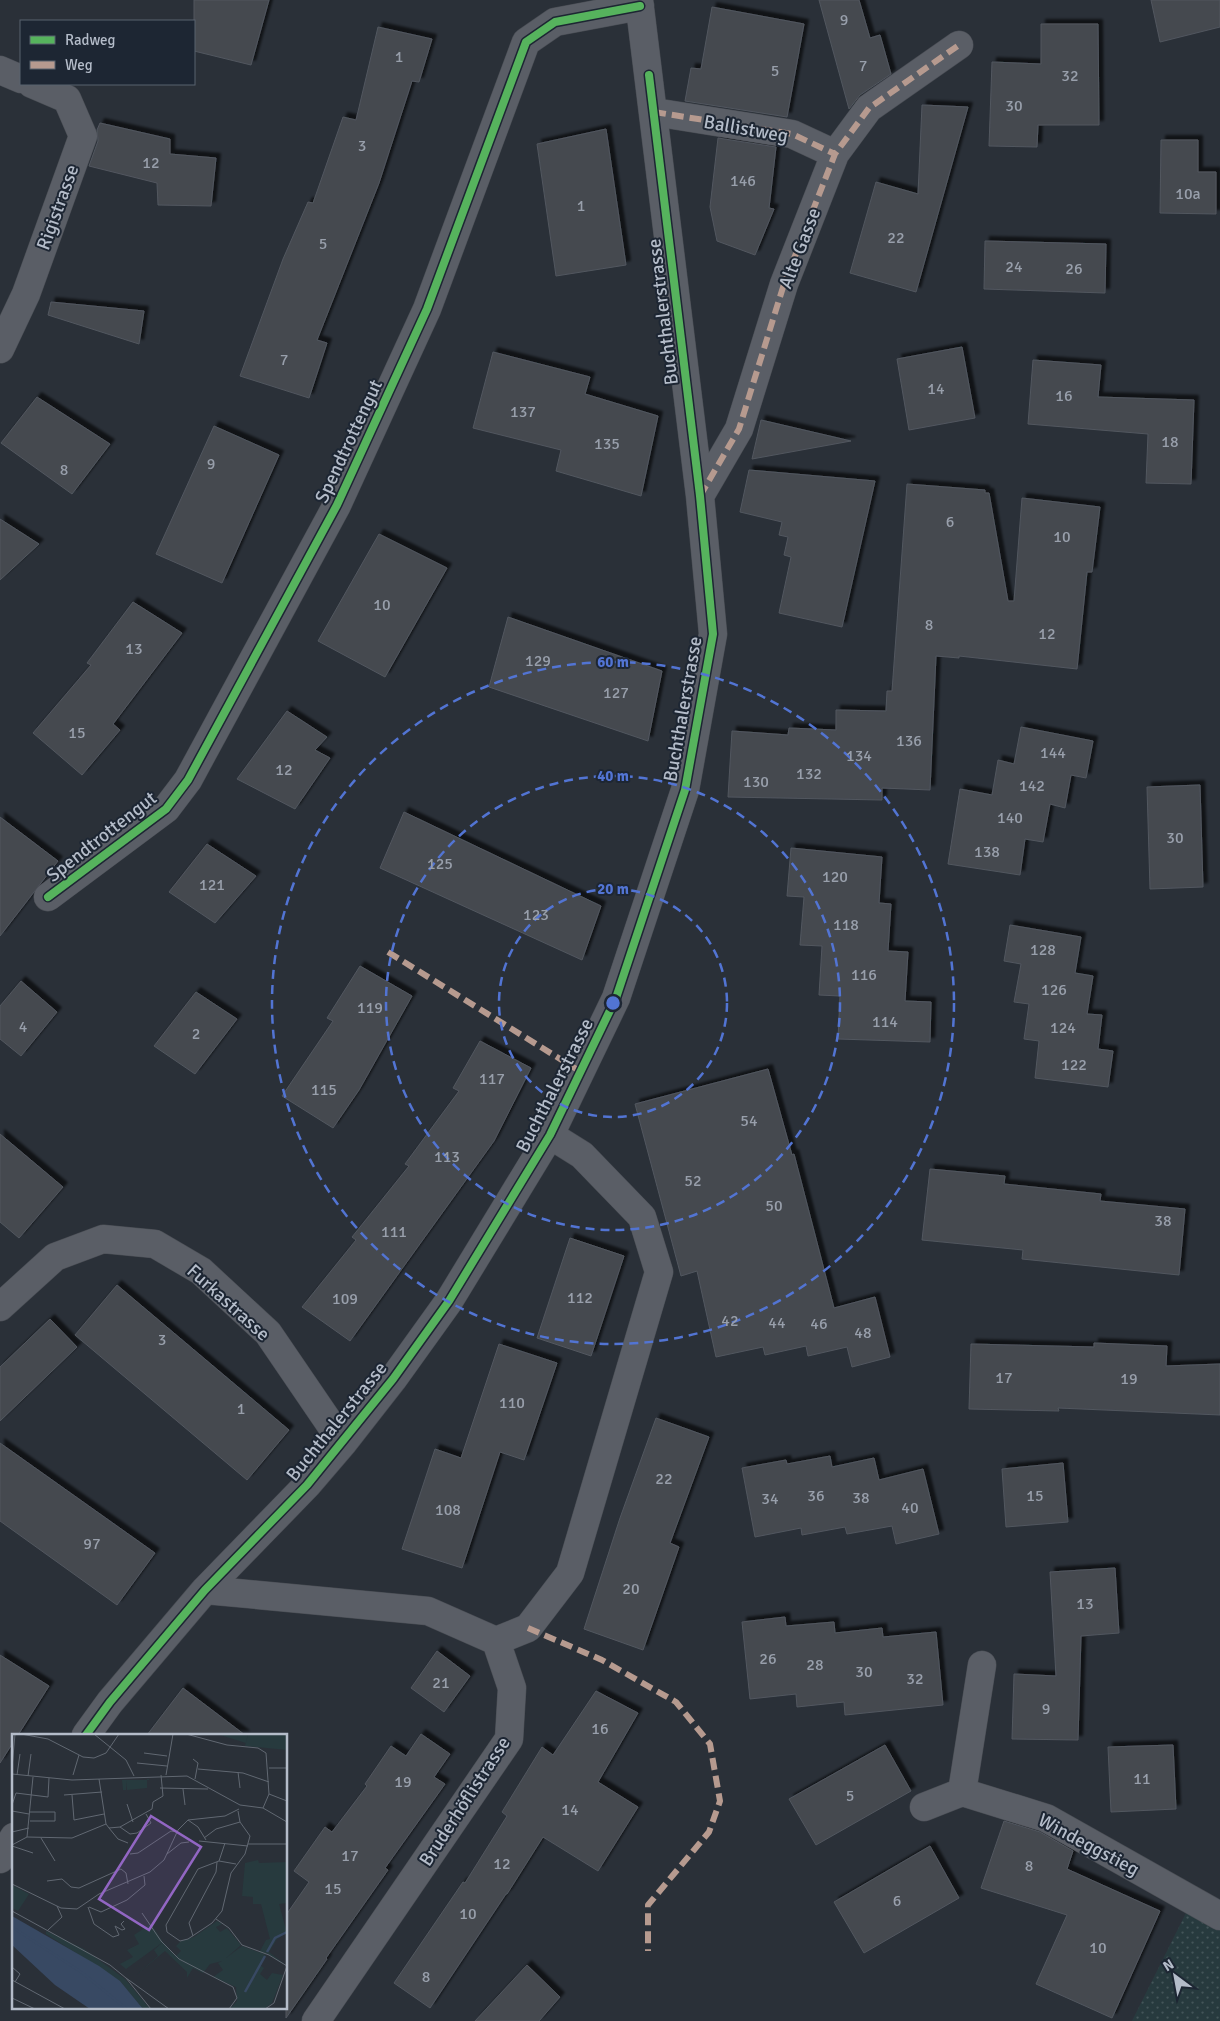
<svg xmlns="http://www.w3.org/2000/svg" width="1220" height="2021" font-family="Signika,sans-serif">
<style>
.park{fill:url(#park-dots)}
.building{fill:#444950;stroke:#52575f;filter:url(#shadow)}
.lines{fill:none;stroke-linecap:round;stroke-linejoin:round}
.minor-casing{stroke:#484c53;stroke-width:29}
.minor{stroke:#5a5e66;stroke-width:28}
.quiet{stroke:#b69a8f;stroke-width:6;stroke-dasharray:12 6;stroke-linecap:butt}
.cycleway-casing{stroke:#1d2633;stroke-width:11}
.cycleway{stroke:#56b35d;stroke-width:8}
.ring{fill:none;stroke:#5274d3;stroke-width:2.5;stroke-dasharray:9 6}
.labels{text-anchor:middle;stroke-width:4;stroke-linejoin:round;paint-order:stroke}
.number-label{font-size:16px;fill:#989fab}
.street-label{font-size:19px;fill:#b4bcc9;stroke:#1d2633}
.inset-river{fill:none;stroke:#384963;stroke-width:2.5}
.inset-road{fill:none;stroke:#616872;stroke-width:1}
.view{fill:#9266c3;fill-opacity:0.15;stroke:#9266c3;stroke-width:2.5}
.inset-edge{fill:none;stroke:#b4bcc9;stroke-width:2.5}
.centre{fill:#5274d3;stroke:#1d2633;stroke-width:2.5}
.ring-label{font-size:15px;text-anchor:middle;font-weight:bold;fill:#5274d3;stroke:#1d2633;stroke-width:4;stroke-linejoin:round;paint-order:stroke}
</style>
<defs>
<pattern id="park-dots" width="8" height="8" patternUnits="userSpaceOnUse" patternTransform="scale(1.25)"><rect width="8" height="8" fill="#273a3e"/><path d="M2 2h.1M6 6h.1" fill="none" stroke="#445559" stroke-width="1.8" stroke-linecap="round"/></pattern>
<filter id="shadow"><feDropShadow dx="4.5" dy="-4.5" stdDeviation="1" flood-color="#0009"/></filter>
</defs>
<rect width="100%" height="100%" fill="#2a3038"/>
<!-- park -->
<path class="park" d="M 1191,1903 L 1220,1919 L 1220,2021 L 1132,2021 Z"/>
<!-- building -->
<path class="building" d="M 194,0 L 269,0 L 251,65 L 194,51 Z
M 819,0 L 859,0 L 870,38 L 880,35 L 891,74 L 860,95 L 849,109 Z
M 1151,0 L 1220,0 L 1220,27 L 1160,42 Z
M 712,7 L 804,24 L 787,117 L 685,101 L 691,68 L 701,69 Z
M 1041,24 L 1098,24 L 1099,125 L 1038,125 L 1037,147 L 989,146 L 992,62 L 1041,64 Z
M 378,27 L 432,39 L 419,82 L 412,81 L 379,183 L 317,340 L 327,343 L 309,398 L 240,376 L 283,259 L 308,202 L 313,203 L 343,117 L 356,120 Z
M 922,105 L 968,107 L 916,292 L 850,273 L 876,182 L 918,194 Z
M 100,123 L 170,139 L 170,154 L 216,158 L 211,206 L 158,205 L 157,183 L 89,166 L 98,141 L 97,130 Z
M 606,129 L 626,265 L 556,276 L 537,144 Z
M 718,138 L 776,147 L 769,208 L 774,209 L 755,255 L 717,241 L 710,207 Z
M 1161,140 L 1198,140 L 1198,172 L 1216,172 L 1216,214 L 1160,213 Z
M 985,241 L 1106,244 L 1105,293 L 984,289 Z
M 51,302 L 144,311 L 139,344 L 48,315 Z
M 962,347 L 975,418 L 909,430 L 897,359 Z
M 493,352 L 590,377 L 585,394 L 658,416 L 641,496 L 556,471 L 561,450 L 473,428 Z
M 1033,360 L 1101,365 L 1098,397 L 1194,400 L 1191,484 L 1146,483 L 1148,434 L 1028,424 Z
M 37,397 L 110,444 L 72,494 L 1,443 Z
M 761,420 L 851,441 L 752,459 Z
M 214,426 L 279,455 L 222,583 L 156,554 Z
M 749,470 L 875,481 L 842,627 L 779,613 L 791,557 L 784,555 L 788,537 L 779,535 L 782,522 L 740,512 Z
M 907,484 L 985,490 L 985,493 L 989,493 L 1008,601 L 1014,601 L 1022,498 L 1100,507 L 1092,572 L 1087,572 L 1077,669 L 959,656 L 959,658 L 936,656 L 930,790 L 882,788 L 882,800 L 728,797 L 732,731 L 788,735 L 789,728 L 836,730 L 836,710 L 886,711 L 887,691 L 892,691 Z
M 0,519 L 39,544 L 0,580 Z
M 379,534 L 447,568 L 385,677 L 318,641 Z
M 133,602 L 182,633 L 113,724 L 120,730 L 82,775 L 33,733 L 91,665 L 87,663 Z
M 508,617 L 662,671 L 648,741 L 489,687 Z
M 287,711 L 327,737 L 315,750 L 330,758 L 295,809 L 237,779 Z
M 1021,727 L 1093,741 L 1086,778 L 1071,775 L 1065,808 L 1050,804 L 1043,842 L 1025,839 L 1020,875 L 948,864 L 960,789 L 992,795 L 998,760 L 1014,764 Z
M 1200,785 L 1203,887 L 1150,889 L 1147,787 Z
M 404,812 L 601,906 L 582,960 L 380,868 Z
M 0,817 L 58,861 L 0,936 Z
M 207,844 L 256,876 L 215,923 L 169,892 Z
M 791,848 L 882,857 L 879,903 L 891,904 L 888,951 L 908,952 L 905,1001 L 931,1002 L 930,1042 L 838,1039 L 840,996 L 819,995 L 822,946 L 800,945 L 804,897 L 787,896 Z
M 1010,925 L 1081,937 L 1075,973 L 1093,976 L 1087,1014 L 1102,1015 L 1098,1049 L 1113,1051 L 1108,1087 L 1035,1078 L 1039,1041 L 1024,1039 L 1029,1004 L 1014,1002 L 1021,964 L 1004,961 Z
M 360,966 L 412,996 L 359,1090 L 333,1128 L 282,1096 L 333,1021 L 327,1018 Z
M 21,981 L 57,1012 L 21,1056 L 0,1039 L 0,1006 Z
M 196,992 L 237,1019 L 195,1074 L 154,1046 Z
M 480,1041 L 531,1068 L 494,1141 L 350,1341 L 302,1307 L 356,1240 L 352,1237 L 409,1166 L 405,1164 L 459,1091 L 453,1088 Z
M 768,1069 L 792,1155 L 794,1154 L 834,1308 L 875,1297 L 890,1357 L 852,1367 L 847,1347 L 808,1356 L 806,1346 L 765,1355 L 763,1347 L 716,1357 L 697,1271 L 681,1276 L 635,1104 Z
M 0,1134 L 63,1187 L 19,1238 L 0,1222 Z
M 930,1169 L 1005,1176 L 1004,1184 L 1101,1194 L 1100,1201 L 1185,1209 L 1179,1275 L 1022,1259 L 1023,1250 L 922,1240 Z
M 570,1238 L 624,1256 L 591,1356 L 537,1338 Z
M 117,1285 L 289,1430 L 247,1480 L 75,1335 Z
M 50,1319 L 77,1347 L 0,1421 L 0,1367 Z
M 1094,1343 L 1167,1346 L 1166,1366 L 1220,1364 L 1220,1415 L 1058,1408 L 1059,1411 L 969,1409 L 971,1344 L 1094,1347 Z
M 499,1344 L 557,1363 L 524,1460 L 500,1452 L 462,1568 L 402,1549 L 435,1449 L 461,1458 Z
M 656,1418 L 709,1437 L 670,1543 L 679,1547 L 643,1650 L 584,1629 L 620,1518 Z
M 0,1443 L 155,1553 L 117,1605 L 0,1521 Z
M 830,1456 L 832,1467 L 874,1458 L 879,1480 L 923,1469 L 939,1534 L 896,1544 L 892,1526 L 847,1534 L 845,1527 L 802,1535 L 801,1528 L 755,1537 L 742,1468 L 786,1460 L 787,1464 Z
M 1063,1463 L 1068,1522 L 1006,1527 L 1002,1469 Z
M 1115,1568 L 1119,1633 L 1081,1636 L 1078,1740 L 1012,1739 L 1014,1674 L 1056,1676 L 1050,1572 Z
M 785,1617 L 786,1626 L 834,1622 L 835,1633 L 882,1628 L 883,1637 L 936,1632 L 943,1705 L 845,1715 L 844,1702 L 797,1707 L 796,1694 L 750,1699 L 742,1622 Z
M 437,1651 L 470,1676 L 444,1712 L 411,1688 Z
M 0,1655 L 49,1686 L 18,1735 L 14,1735 L 14,1741 L 0,1763 Z
M 183,1688 L 245,1735 L 147,1735 Z
M 596,1691 L 638,1713 L 598,1782 L 638,1807 L 598,1871 L 543,1837 L 507,1894 L 506,1894 L 430,2008 L 394,1983 L 463,1882 L 465,1883 L 507,1816 L 502,1812 L 542,1747 L 553,1755 Z
M 421,1734 L 450,1754 L 434,1777 L 445,1784 L 385,1868 L 388,1870 L 326,1958 L 327,1959 L 286,2018 L 286,1915 L 309,1882 L 294,1871 L 325,1827 L 332,1832 L 367,1786 L 365,1784 L 391,1746 L 406,1756 Z
M 885,1745 L 911,1791 L 816,1845 L 789,1799 Z
M 1173,1745 L 1176,1809 L 1111,1812 L 1108,1747 Z
M 1004,1821 L 1040,1832 L 1073,1851 L 1067,1869 L 1160,1911 L 1112,2018 L 1036,1984 L 1067,1915 L 981,1888 Z
M 930,1846 L 959,1898 L 864,1953 L 834,1902 Z
M 527,1965 L 560,1997 L 539,2021 L 475,2021 Z"/>
<g class="lines">
<defs>
<path id="minor" d="M 0,70 L 21,79
M 654,112 L 792,134 L 835,154
M 0,349 L 26,294 L 83,136 L 67,99 L 32,84
M 700,496 L 739,429 L 784,284 L 835,154 L 869,108 L 959,45
M 48,897 L 166,809 L 188,780 L 337,505 L 427,309 L 526,42 L 555,22 L 640,6
M 0,1307 L 55,1257 L 103,1239 L 155,1244 L 201,1271 L 268,1333 L 343,1443
M 205,1590 L 428,1611 L 496,1641 L 512,1688 L 509,1739 L 316,2021
M 496,1641 L 528,1628 L 570,1573 L 659,1272 L 642,1217 L 582,1155 L 550,1135
M 86,1735 L 110,1702 L 205,1590 L 307,1485 L 343,1443 L 393,1379 L 449,1301 L 550,1135 L 616,998 L 685,790 L 713,634 L 700,496 L 639,0
M 962,1792 L 982,1665
M 924,1807 L 962,1792 L 1046,1818 L 1220,1916
M 0,1859 L 14,1837"/>
</defs>
<!-- minor casing -->
<use href="#minor" class="minor-casing"/>
<!-- minor -->
<use href="#minor" class="minor"/>
<!-- quiet -->
<path class="quiet" d="M 654,112 L 792,134 L 835,154
M 700,496 L 739,429 L 784,284 L 835,154 L 869,108 L 959,45
M 388,952 L 581,1072
M 528,1628 L 602,1660 L 676,1702 L 710,1744 L 720,1801 L 709,1832 L 648,1905 L 648,1951"/>
<defs>
<path id="cycleway" d="M 48,897 L 166,809 L 188,780 L 337,505 L 427,309 L 526,42 L 555,22 L 640,6
M 86,1735 L 110,1702 L 205,1590 L 307,1485 L 393,1379 L 449,1301 L 550,1135 L 616,998 L 685,790 L 713,634 L 700,496 L 649,75"/>
</defs>
<!-- cycleway casing -->
<use href="#cycleway" class="cycleway-casing"/>
<!-- cycleway -->
<use href="#cycleway" class="cycleway"/>
</g>
<!-- distance rings -->
<g class="ring">
<circle cx="613" cy="1003" r="114"/>
<circle cx="613" cy="1003" r="227"/>
<circle cx="613" cy="1003" r="341"/>
</g>
<g class="labels">
<!-- number labels -->
<g class="number-label">
<text x="844" y="25">9</text>
<text x="399" y="62">1</text>
<text x="863" y="71">7</text>
<text x="775" y="76">5</text>
<text x="1070" y="81">32</text>
<text x="1014" y="111">30</text>
<text x="362" y="151">3</text>
<text x="151" y="168">12</text>
<text x="743" y="186">146</text>
<text x="1188" y="199">10a</text>
<text x="581" y="211">1</text>
<text x="896" y="243">22</text>
<text x="323" y="249">5</text>
<text x="1014" y="272">24</text>
<text x="1074" y="274">26</text>
<text x="284" y="365">7</text>
<text x="936" y="394">14</text>
<text x="1064" y="401">16</text>
<text x="523" y="417">137</text>
<text x="1170" y="447">18</text>
<text x="607" y="449">135</text>
<text x="211" y="469">9</text>
<text x="64" y="475">8</text>
<text x="950" y="527">6</text>
<text x="1062" y="542">10</text>
<text x="382" y="610">10</text>
<text x="929" y="630">8</text>
<text x="1047" y="639">12</text>
<text x="134" y="654">13</text>
<text x="538" y="666">129</text>
<text x="616" y="698">127</text>
<text x="77" y="738">15</text>
<text x="909" y="746">136</text>
<text x="1053" y="758">144</text>
<text x="859" y="761">134</text>
<text x="284" y="775">12</text>
<text x="809" y="779">132</text>
<text x="756" y="787">130</text>
<text x="1032" y="791">142</text>
<text x="1010" y="823">140</text>
<text x="1175" y="843">30</text>
<text x="987" y="857">138</text>
<text x="440" y="869">125</text>
<text x="835" y="882">120</text>
<text x="212" y="890">121</text>
<text x="536" y="920">123</text>
<text x="846" y="930">118</text>
<text x="1043" y="955">128</text>
<text x="864" y="980">116</text>
<text x="1054" y="995">126</text>
<text x="370" y="1013">119</text>
<text x="885" y="1027">114</text>
<text x="23" y="1032">4</text>
<text x="1063" y="1033">124</text>
<text x="196" y="1039">2</text>
<text x="1074" y="1070">122</text>
<text x="492" y="1084">117</text>
<text x="324" y="1095">115</text>
<text x="749" y="1126">54</text>
<text x="447" y="1162">113</text>
<text x="693" y="1186">52</text>
<text x="774" y="1211">50</text>
<text x="1163" y="1226">38</text>
<text x="394" y="1237">111</text>
<text x="580" y="1303">112</text>
<text x="345" y="1304">109</text>
<text x="730" y="1326">42</text>
<text x="777" y="1328">44</text>
<text x="819" y="1329">46</text>
<text x="863" y="1338">48</text>
<text x="162" y="1345">3</text>
<text x="1004" y="1383">17</text>
<text x="1129" y="1384">19</text>
<text x="512" y="1408">110</text>
<text x="241" y="1414">1</text>
<text x="664" y="1484">22</text>
<text x="816" y="1501">36</text>
<text x="1035" y="1501">15</text>
<text x="861" y="1503">38</text>
<text x="770" y="1504">34</text>
<text x="910" y="1513">40</text>
<text x="448" y="1515">108</text>
<text x="92" y="1549">97</text>
<text x="631" y="1594">20</text>
<text x="1085" y="1609">13</text>
<text x="768" y="1664">26</text>
<text x="815" y="1670">28</text>
<text x="864" y="1677">30</text>
<text x="915" y="1684">32</text>
<text x="441" y="1688">21</text>
<text x="1046" y="1714">9</text>
<text x="600" y="1734">16</text>
<text x="1142" y="1784">11</text>
<text x="403" y="1787">19</text>
<text x="850" y="1801">5</text>
<text x="570" y="1815">14</text>
<text x="350" y="1861">17</text>
<text x="502" y="1869">12</text>
<text x="1029" y="1871">8</text>
<text x="333" y="1894">15</text>
<text x="897" y="1906">6</text>
<text x="468" y="1919">10</text>
<text x="1098" y="1953">10</text>
<text x="426" y="1982">8</text>
</g>
<!-- street labels -->
<g class="street-label">
<text transform="translate(746 128) rotate(10)" y="7">Ballistweg</text>
<text transform="translate(57 207) rotate(-70)" y="7">Rigistrasse</text>
<text transform="translate(799 248) rotate(-69)" y="7">Alte Gasse</text>
<text transform="translate(662 312) rotate(-97)" y="7">Buchthalerstrasse</text>
<text transform="translate(348 441) rotate(-65)" y="7">Spendtrottengut</text>
<text transform="translate(682 709) rotate(-80)" y="7">Buchthalerstrasse</text>
<text transform="translate(101 836) rotate(-38)" y="7">Spendtrottengut</text>
<text transform="translate(554 1085) rotate(-63)" y="7">Buchthalerstrasse</text>
<text transform="translate(229 1302) rotate(42)" y="7">Furkastrasse</text>
<text transform="translate(336 1421) rotate(-51)" y="7">Buchthalerstrasse</text>
<text transform="translate(464 1801) rotate(-57)" y="7">Bruderhöflistrasse</text>
<text transform="translate(1089 1844) rotate(28)" y="7">Windeggstieg</text>
</g>
</g>
<!-- overview -->
<g transform="translate(12 1734)">
<rect width="275" height="275" fill="#2a3038"/>
<path d="M 236,0 L 275,0 L 275,16 L 233,12 ZM 246,126 L 247,129 L 275,128 L 275,169 L 267,170 L 275,199 L 265,205 L 257,218 L 275,232 L 256,220 L 247,219 L 254,206 L 258,205 L 249,170 L 241,170 L 241,163 L 230,162 L 233,129 ZM 205,187 L 210,190 L 204,193 L 208,198 L 215,194 L 229,211 L 214,224 L 230,212 L 254,221 L 248,231 L 252,234 L 248,240 L 255,246 L 260,239 L 271,241 L 260,269 L 252,275 L 218,275 L 225,267 L 224,253 L 201,243 L 211,236 L 206,229 L 210,227 L 198,230 L 191,239 L 181,234 L 175,244 L 175,238 L 153,217 L 123,242 L 146,222 L 142,216 L 151,208 L 164,222 L 169,217 L 164,212 L 169,207 L 182,203 Z" fill="#273a3e"/>
<path d="M 205,0 L 236,0 L 234,9 Z" fill="#273a3e"/>
<path d="M 0,151 L 17,160 L 6,177 L 0,174 ZM 139,190 L 151,208 L 114,235 L 108,230 L 121,223 L 115,216 L 127,210 L 122,201 ZM 34,197 L 72,215 L 113,245 L 138,275 L 131,275 L 108,247 L 34,200 Z" fill="#273a3e"/>
<path d="M 135,45 L 135,54 L 115,56 L 114,47 L 114,56 L 111,56 L 110,46 L 138,45 Z" fill="#273a3e"/>
<path d="M 0,182 L 87,232 L 108,247 L 131,275 L 78,275 L 43,251 L 0,211 Z" fill="#384963"/>
<path class="inset-river" d="M 0,193 L 69,238 L 115,275M 255,218 L 263,204 L 275,198M 233,258 L 253,222"/>
<path class="inset-road" d="M 9,0 L 36,5 L 71,23 L 82,24 L 94,19 L 107,0M 82,0 L 114,26 L 122,42M 174,0 L 215,11 L 246,14 L 254,19 L 257,60 L 251,74M 132,19 L 155,22M 181,25 L 186,29 L 183,45M 125,29 L 155,32M 0,34 L 3,0M 257,34 L 275,34M 186,35 L 231,39 L 257,48M 226,38 L 228,54M 0,40 L 60,46 L 175,42 L 228,71 L 251,74 L 275,88M 5,41 L 8,20M 61,41 L 67,21M 154,41 L 161,0M 16,42 L 19,20M 87,45 L 94,90M 148,54 L 196,55M 171,55 L 173,71M 257,60 L 275,67M 52,61 L 90,58M 60,61 L 62,86 L 92,80M 115,70 L 121,88M 0,71 L 4,59 L 36,63 L 37,44M 0,77 L 17,80M 176,86 L 186,93 L 194,106M 18,87 L 43,87 L 43,78 L 18,78M 94,90 L 97,94 L 108,93 L 140,75 L 141,68 L 151,62 L 149,41M 108,93 L 118,100 L 125,99 L 139,89 L 134,80M 97,94 L 106,105 L 116,109M 0,98 L 17,94M 15,103 L 60,104 L 94,90M 15,103 L 21,43M 29,104 L 43,127M 192,104 L 204,95 L 228,88M 187,107 L 236,112M 236,110 L 275,110M 0,111 L 15,103M 0,112 L 21,119M 118,120 L 126,119 L 159,97 L 165,98M 155,120 L 169,109 L 177,108M 207,127 L 213,109M 224,130 L 207,127 L 186,135 L 154,191 L 155,198 L 168,207 L 176,205 L 200,189 L 210,177 L 219,139 L 233,120 L 238,102 L 228,88 L 226,77M 35,147 L 50,145 L 59,153 L 67,154 L 109,135 L 114,139 L 116,150M 0,150 L 49,174 L 65,175 L 87,160 L 138,138 L 152,126 L 166,96 L 176,86 L 213,82 L 227,75M 76,173 L 82,190 L 101,203 L 107,201 L 103,192 L 110,196 L 113,195 L 109,190 L 112,187M 77,173 L 89,178 L 115,166 L 133,151 L 132,142M 0,177 L 98,231 L 114,244 L 139,275M 130,179 L 149,207 L 167,225 L 221,253 L 225,264 L 217,275M 204,185 L 217,194 L 230,211 L 257,221 L 275,232 L 262,269 L 253,275M 36,196 L 50,183 L 45,172M 181,202 L 177,189 L 204,138 L 205,128M 0,233 L 8,240 L 3,248M 114,244 L 157,275M 0,246 L 53,275M 0,264 L 23,275"/>
<path class="view" d="M 139,82 L 189,113 L 137,196 L 87,165 Z"/>
<rect width="275" height="275" class="inset-edge"/>
</g>
<circle cx="613" cy="1003" r="8" class="centre"/>
<g class="ring-label">
<text x="613" y="667">60 m</text>
<text x="613" y="781">40 m</text>
<text x="613" y="894">20 m</text>
</g>
<!-- legend -->
<rect x="20" y="20" width="175" height="65" fill="#1d2633" stroke="#59626f"/>
<rect x="30" y="36" width="25" height="8" fill="#56b35d" stroke="#59626f"/>
<text x="65" y="45" font-size="15" fill="#b4bcc9">Radweg</text>
<rect x="30" y="61" width="25" height="8" fill="#b69a8f" stroke="#59626f"/>
<text x="65" y="70" font-size="15" fill="#b4bcc9">Weg</text>
<!-- north arrow -->
<g transform="translate(1175 1976) rotate(328)" stroke="#1d2633" stroke-width="4" paint-order="stroke">
<path d="M0-4L9 19L0 12L-9 19Z" fill="#b4bcc9"/>
<text y="-8" font-size="14" font-weight="bold" text-anchor="middle" fill="#b4bcc9">N</text>
</g>
</svg>
